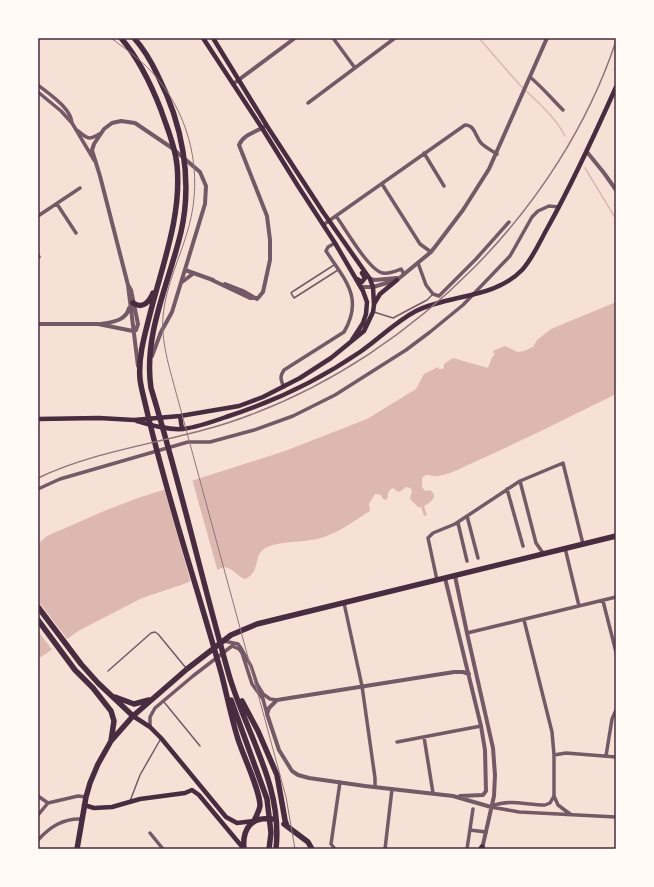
<svg xmlns="http://www.w3.org/2000/svg" width="654" height="887" font-family="Quicksand,sans-serif">
<style>
.water{fill:#dcb8b0}
.pier{fill:#f7e1d7}
.lines{fill:none;stroke-linecap:round;stroke-linejoin:round}
.stream{stroke:#dcb8b0;stroke-width:1.5}
.service{stroke:#755966;stroke-width:1.5}
.minor{stroke:#755966;stroke-width:3.5}
.tertiary{stroke:#755966;stroke-width:4}
.secondary{stroke:#4a2c40;stroke-width:4.5}
.trunk{stroke:#4a2c40;stroke-width:5.5}
.tram{stroke:#8f747c;stroke-width:1}
.rail{stroke:#8f747c;stroke-width:1.5}
.neatline{fill:none;stroke:#4a2c40;stroke-width:1.5}
</style>
<rect width="100%" height="100%" fill="#f7e1d7"/>
<!-- water -->
<path class="water" d="M 616,302 L 616,394 C 568,418 519,442 470,464 C 459,469 447,476 435,476 C 429,476 427,472 422,478 L 422,487 L 425,491 L 430,490 L 434,494 C 434,501 429,503 424,506 L 427,515 L 424,516 L 421,507 L 418,507 L 410,499 L 412,490 L 410,488 L 406,487 L 401,491 L 398,492 L 393,488 C 389,490 387,493 388,497 L 386,500 L 383,499 L 381,495 L 375,494 L 369,504 L 370,511 C 354,521 338,533 321,538 C 306,543 277,540 264,549 C 253,556 261,572 245,579 C 237,576 233,568 224,567 L 184,584 L 142,598 L 80,630 L 38,659 L 38,544 L 47,536 L 104,511 L 138,498 L 285,451 L 367,419 L 416,389 L 424,374 L 438,367 L 439,369 L 443,369 L 444,366 L 444,364 L 453,358 L 488,368 L 492,357 L 493,357 L 495,353 L 493,353 L 493,351 L 505,346 L 518,352 L 524,351 L 533,347 L 537,340 L 551,329 Z"/>
<!-- pier -->
<path class="pier" d="M 192,479 L 218,572 L 191,583 L 164,488 Z
M 38,601 L 68,640 L 53,651 L 38,631 Z"/>
<g class="lines">
<!-- stream -->
<path class="stream" d="M 479,38 C 493,54 506,70 520,85 C 536,101 555,116 565,136
M 585,168 L 616,219"/>
<!-- service -->
<path class="service" d="M 334,265 L 292,292 L 291,293 L 294,298 L 338,270
M 374,312 L 393,318 L 427,300 L 433,294
M 108,671 L 151,633 L 155,632 L 158,634 L 186,668
M 164,702 L 200,746
M 130,801 L 140,775 L 160,740"/>
<!-- minor -->
<path class="minor" d="M 333,38 L 355,68
M 530,77 C 542,87 552,99 563,110
M 38,85 C 49,94 71,108 72,123
M 38,92 L 61,111 L 72,123 L 94,160
M 308,103 L 395,38
M 77,130 C 88,139 88,141 101,133
M 424,153 L 444,186
M 382,184 L 420,244 L 431,252
M 57,204 L 76,233
M 38,216 L 80,188
M 336,216 C 345,228 369,271 383,273 C 389,274 396,271 401,269 L 404,274
M 323,225 L 465,125 C 475,125 475,136 481,143 C 485,147 492,151 497,154
M 38,255 L 39,257
M 418,263 L 426,285 L 433,294 L 439,296 L 476,259 L 509,222
M 284,387 C 280,379 280,376 284,370 L 344,332 C 364,298 345,280 326,251 L 328,247 L 335,243
M 520,481 L 536,543 L 543,553
M 38,489 L 60,479 L 188,442 L 210,442 L 254,430 L 293,416 L 335,395 L 406,350 L 430,332 L 463,305 L 510,256 L 532,217 L 538,211 L 549,206 L 559,207
M 507,489 L 523,546
M 467,516 L 478,558
M 458,523 L 467,561
M 565,548 L 579,606
M 437,580 L 428,538 L 433,533 L 455,524 L 520,481 L 563,463 L 583,544
M 603,601 L 616,652
M 344,603 L 362,686 L 375,778 L 375,787
M 524,620 L 552,732 L 554,755 L 554,796 L 558,805 L 570,814
M 467,633 L 616,597
M 224,641 L 238,644 L 241,648 L 251,666 L 257,684 L 263,694 L 270,699 L 277,700
M 150,727 L 150,717 L 155,708 L 193,676 L 232,646 L 239,649 L 242,653 L 252,684 L 263,699 L 267,714
M 424,737 L 433,793
M 397,742 L 481,726
M 554,755 L 566,753 L 616,757
M 606,756 L 612,719 L 616,710
M 38,796 L 48,803
M 492,806 C 510,799 526,805 545,805 L 550,803 L 554,796
M 491,807 L 519,812 L 616,817
M 38,815 L 48,803 L 78,796 L 86,797
M 470,830 L 486,832
M 150,833 L 163,849
M 38,840 C 50,827 63,818 82,819
M 335,849 L 331,844 L 340,782
M 385,849 L 392,789
M 467,849 L 473,809"/>
<!-- tertiary -->
<path class="tertiary" d="M 233,84 L 295,38
M 587,152 L 604,173 L 616,190
M 185,270 L 213,280
M 370,279 L 375,280 L 397,278
M 212,280 L 250,298 L 258,298 L 263,292 L 270,260 L 270,240 L 267,216 L 239,145 C 243,135 255,132 264,127
M 182,282 L 194,273
M 225,284 L 243,291 L 257,299
M 361,287 L 373,287 L 397,280 L 431,252 L 438,243 L 463,210 L 489,169 L 547,38
M 38,324 L 98,324 L 133,331 L 136,330 L 138,324 L 131,290 L 128,285
M 101,324 C 112,322 126,321 129,308
M 138,366 L 128,285 L 100,176 L 92,150 L 94,144 L 104,129 L 112,123 L 121,121 L 135,123 L 172,148 L 200,172 L 206,186 L 205,204 L 172,312 L 161,332 L 152,356
M 455,576 L 467,633 L 493,748 L 495,775 L 494,796 L 482,849
M 445,578 L 481,726 L 485,750 L 486,791 L 483,795 L 460,796
M 469,674 L 463,672 L 454,672 L 277,700 L 269,708 L 267,714 L 279,750 L 292,771 L 298,775 L 309,778 L 365,786 L 453,796 L 491,807"/>
<!-- secondary -->
<path class="secondary" d="M 203,38 L 262,128 L 298,186 L 335,243 L 363,291 L 367,302 L 366,314 L 363,323 L 352,340
M 357,279 L 362,282 L 365,278 L 362,273
M 374,304 L 380,294 L 397,280
M 180,416 L 182,429
M 38,419 L 99,418 L 134,420 L 180,416 L 239,406 L 263,397 L 300,378 L 331,358 L 364,331 L 373,312 L 374,305 L 373,287 L 370,279 L 323,212 L 267,126 L 213,38
M 137,421 C 151,425 168,430 183,429 C 198,427 212,422 226,417 C 273,402 319,380 360,352 C 379,339 395,322 416,311 C 450,294 494,299 522,270 C 533,258 540,241 548,227 C 573,182 595,134 616,87
M 133,716 L 150,727 L 161,738 L 226,817 L 237,823 L 254,821
M 84,805 L 94,808 L 112,807 L 140,799 L 185,793 L 192,790 L 199,795 L 244,849"/>
<!-- trunk -->
<path class="trunk" d="M 121,38 C 139,59 151,84 161,110 C 167,128 175,145 177,165 C 182,215 162,266 150,314 C 145,334 138,357 140,379 C 141,388 144,398 146,407 C 167,498 197,586 222,676 C 227,696 231,716 237,736 C 242,754 260,789 260,806 C 259,812 256,816 254,821
M 134,38 C 144,49 152,63 158,76 C 182,123 193,179 181,232 C 169,283 143,335 151,388 C 180,483 202,580 229,675 C 246,734 283,785 276,849
M 133,303 C 142,309 149,303 153,293
M 38,607 L 81,664 L 98,683 L 133,716
M 38,620 L 75,670 L 93,688 L 111,711 L 114,721 L 111,741
M 115,697 L 134,704 L 149,700
M 231,700 L 267,799 L 271,833 L 269,849
M 242,701 L 258,731 L 277,775 L 285,820 L 287,826
M 284,824 L 308,842 L 312,849
M 77,849 L 86,797 L 90,783 L 98,764 L 111,741 L 133,716 L 187,669 L 231,635 L 257,624 L 616,536
M 244,849 C 242,829 251,816 273,819
M 481,849 L 482,847"/>
<!-- tram -->
<path class="tram" d="M 111,38 C 127,50 144,62 157,78 C 191,119 203,174 189,226 C 181,256 166,284 163,316 C 161,339 168,363 174,385 L 286,797 L 295,849"/>
<!-- rail -->
<path class="rail" d="M 38,478 C 105,446 181,442 250,415 C 415,353 560,209 616,41"/>
</g>
<!-- border -->
<rect width="654" height="887" fill="none" stroke="#fffaf5" stroke-width="78"/>
<rect x="39" y="39" width="576" height="809" class="neatline"/>
</svg>
